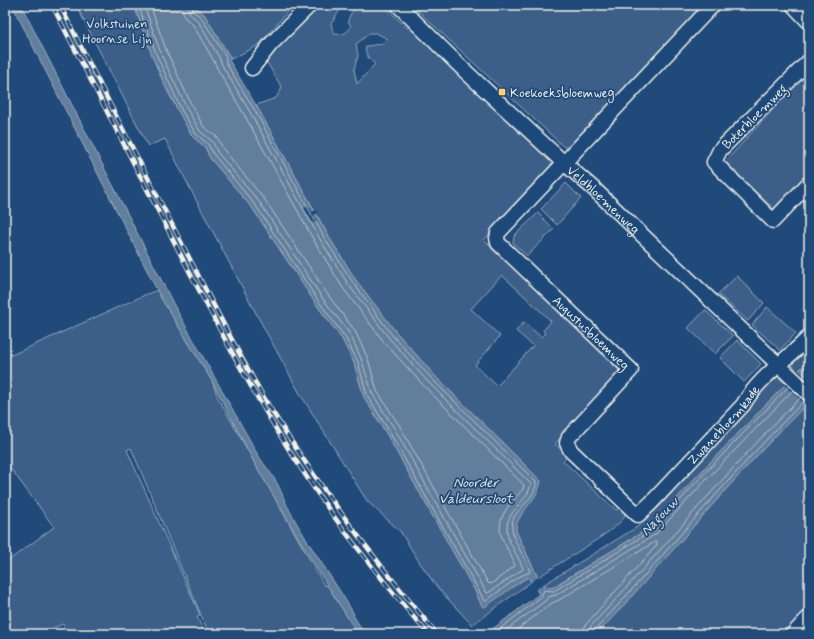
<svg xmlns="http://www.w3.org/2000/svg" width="814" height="639" font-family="Mynerve,sans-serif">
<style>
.green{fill:#3a5f88;stroke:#97a8b8;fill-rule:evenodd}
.water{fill:#627e9d;stroke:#9cacbb}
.pier{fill:#1f4a7a}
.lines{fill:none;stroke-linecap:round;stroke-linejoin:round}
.shore{stroke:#bac3ca;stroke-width:1}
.minor-casing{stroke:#f4f1e8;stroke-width:17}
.minor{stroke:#1f4a7a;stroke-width:14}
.rail-casing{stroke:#f4f1e8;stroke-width:4.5}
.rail{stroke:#1f4a7a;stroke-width:3;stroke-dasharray:9;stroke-linecap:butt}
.poi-dot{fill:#ffd166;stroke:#1f4a7a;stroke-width:1.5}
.labels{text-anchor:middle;stroke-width:3.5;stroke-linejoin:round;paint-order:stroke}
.park-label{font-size:13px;fill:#e1e2de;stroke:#1f4a7a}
.poi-label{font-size:13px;fill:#f4f1e8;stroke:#1f4a7a;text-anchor:start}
.street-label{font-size:13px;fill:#f4f1e8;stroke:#1f4a7a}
.water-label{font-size:14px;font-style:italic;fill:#dee0dd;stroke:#1f4a7a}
</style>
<rect width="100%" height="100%" fill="#1f4a7a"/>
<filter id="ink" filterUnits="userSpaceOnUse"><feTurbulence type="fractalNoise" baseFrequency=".025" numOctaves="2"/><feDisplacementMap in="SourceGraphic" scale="8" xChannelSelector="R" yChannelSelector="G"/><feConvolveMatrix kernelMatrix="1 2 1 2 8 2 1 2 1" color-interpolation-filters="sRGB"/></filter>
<g filter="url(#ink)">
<!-- green -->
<path class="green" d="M 76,5 L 134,5 L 153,58 L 165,87 L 193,137 L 205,147 L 210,158 L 253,209 L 316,304 L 342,339 L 354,363 L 364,397 L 386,433 L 475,591 L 482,606 L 528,577 L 532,581 L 472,625 L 437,587 L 420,563 L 400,531 L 367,501 L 299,392 L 258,317 L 193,194 L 165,139 L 148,146 Z
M 195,5 L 293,5 L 259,45 L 231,59 L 204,14 L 198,10 Z
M 316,5 L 343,5 L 331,24 L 334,34 C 343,35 347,34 351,26 L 348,21 C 352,3 368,5 383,5 L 407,28 L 410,26 L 555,162 L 484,240 L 621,371 L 555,444 L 568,456 L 563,461 L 616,510 L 620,507 C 623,509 626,512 624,517 C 620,529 552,566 538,578 L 516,531 L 515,524 L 520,517 L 535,475 L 436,377 L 396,332 L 355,279 L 329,237 L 256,105 L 276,98 L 282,88 L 265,59 ZM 370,33 L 376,33 L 388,39 L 382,44 L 366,46 C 364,54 369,59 375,64 L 357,84 L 354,69 L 358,56 L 356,44 ZM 502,275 L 551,321 L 543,331 L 545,333 L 541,337 L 524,322 L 516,331 L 533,346 L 497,386 L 475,365 L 500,336 L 471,309 Z
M 418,5 L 705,5 L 574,146 L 564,147 L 418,11 Z
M 809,70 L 809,175 L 776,211 L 725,162 Z
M 566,183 L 581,198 L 557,225 L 541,209 Z
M 538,213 L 554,229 L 527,256 L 513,243 L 514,236 Z
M 737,276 L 764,303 L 748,321 L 718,294 Z
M 158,290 L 161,298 L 212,381 L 218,398 L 324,585 L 329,586 L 358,634 L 209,634 L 131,448 L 127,450 L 200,615 L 197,617 L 205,634 L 68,634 L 63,624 L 38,634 L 5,634 L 5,563 L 54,527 L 5,461 L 5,358 L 147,294 Z
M 767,307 L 796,333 L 780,350 L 752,325 Z
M 705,310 L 733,336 L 715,354 L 688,328 Z
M 737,340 L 761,364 L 744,382 L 720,358 Z
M 809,343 L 809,360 L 798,371 L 792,365 L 792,362 Z
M 778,377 L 786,384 L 698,475 L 651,527 L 551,588 L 543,585 L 637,527 L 659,507 L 773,380 Z
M 807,404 L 809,405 L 809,611 L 788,634 L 597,634 C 668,558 733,476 807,404 Z"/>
<!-- water -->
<path class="water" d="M 12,5 L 21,5 L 175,307 L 252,444 C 258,458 269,469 277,483 C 282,492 285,503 291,513 C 310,548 334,580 354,614 L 353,615 L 365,634 L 358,634 L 312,561 L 256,466 L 212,381 L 161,298 Z
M 134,5 L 195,5 L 198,10 L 204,14 L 231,59 L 229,60 L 257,107 L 329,237 L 355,279 L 396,332 L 436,377 L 541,481 C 538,502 515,513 516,531 L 538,578 L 543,585 L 552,588 L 651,527 L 698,475 L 809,360 L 809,402 C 734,475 669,558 597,634 L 486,634 L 539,594 L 528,577 L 521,581 L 485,607 L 482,606 L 475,591 L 386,433 L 364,397 L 354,363 L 342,339 L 316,304 L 253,209 L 210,158 L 205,147 L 193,137 L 179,113 L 153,58 Z"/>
<!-- pier -->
<path class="pier" d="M 309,206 L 312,212 L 316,210 L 318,213 L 314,215 L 317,221 L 313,223 L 304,208 Z
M 797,369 L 809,380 L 809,405 L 807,406 L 783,384 Z
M 539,576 L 545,583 L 535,590 L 530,583 Z"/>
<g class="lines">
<!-- shore -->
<path class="shore" d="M 138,5 L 157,56 L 182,111 L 196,134 L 208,144 L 214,155 L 256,206 L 319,302 L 345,337 L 358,362 L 367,395 L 389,431 L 484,600 L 486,601 L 518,577 L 530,572 C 526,557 511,540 512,525 C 512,510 536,500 536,482 L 433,380 L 392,335 L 352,281 L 325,239 L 254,109 L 226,63 L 226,57 L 201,17 L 194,12 L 192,5
M 144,5 L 161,54 L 187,109 L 200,131 L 212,141 L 218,153 L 260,203 L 323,299 L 350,334 L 362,361 L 372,393 L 394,428 L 486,592 L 488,593 L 523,569 C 519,556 508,544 507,531 C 505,511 528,502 531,484 L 429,383 L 389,338 L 348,284 L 321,241 L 250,112 L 222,65 L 220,59 L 198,21 L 190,14 L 187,5
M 150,5 L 167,52 L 192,106 L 204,127 L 217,137 L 223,149 L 265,200 L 328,295 L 355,331 L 368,359 L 377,391 L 399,425 L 488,583 L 491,584 L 515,566 C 512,556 506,547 502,538 C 494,518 512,502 523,489 L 524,485 L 425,387 L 384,342 L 343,288 L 316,244 L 245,116 L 217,68 L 214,61 L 193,25 L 185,18 L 181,5
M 493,634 L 541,597 L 544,590 L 554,591 L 653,530 L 701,477 L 789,386
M 501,634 L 545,601 L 548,597 L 556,595 L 656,534 L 705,481 L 793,390
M 511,634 L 552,603 L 559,600 L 655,542 L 657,542 L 657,545 L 587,623 L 584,628 L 583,634
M 589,634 L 591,626 C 662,551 727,470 801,397
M 594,634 L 595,630 C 666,554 731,473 805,400"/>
<defs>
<g id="minor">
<path id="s1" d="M 398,5 L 465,71 L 564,163 L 594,189 L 809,394"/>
<path id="s2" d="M 713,5 L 498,233 L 497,238 L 498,243 L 631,370 L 569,437 L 567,443 L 571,451 L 638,515 L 651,503 L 743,405 C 759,377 787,360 809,337"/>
<path d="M 793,5 L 809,22"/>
<path d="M 809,61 L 720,150 L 714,162 L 773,221 L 809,183"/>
<path d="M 252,68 L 271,44 L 310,5"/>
<path d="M 793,634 L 809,617"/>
</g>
</defs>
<!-- minor casing -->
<use href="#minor" class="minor-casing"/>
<!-- minor -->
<use href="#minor" class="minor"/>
<defs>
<path id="rail" d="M 52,5 C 91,81 130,156 169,232 C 211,314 253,396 304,473 C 341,530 384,583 428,634
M 60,5 C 98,81 137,157 176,232 C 207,292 237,353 272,411 C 321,490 377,563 437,634"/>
</defs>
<!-- rail casing -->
<use href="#rail" class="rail-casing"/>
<!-- rail -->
<use href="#rail" class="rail"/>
</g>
</g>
<!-- markers -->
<rect class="poi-dot" x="498" y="88" width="8" height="8" rx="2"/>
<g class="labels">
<!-- park labels -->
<g class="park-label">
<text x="117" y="28">Volkstuinen<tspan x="117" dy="15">Hoornse Lijn</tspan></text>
</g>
<!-- poi labels -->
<g class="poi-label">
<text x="510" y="97">Koekoeksbloemweg</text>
</g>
<!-- street labels -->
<g class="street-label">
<text transform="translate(754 116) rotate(-45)" y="5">Boterbloemweg</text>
<text dy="5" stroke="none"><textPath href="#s1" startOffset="283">Veldbloemenweg</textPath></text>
<text dy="5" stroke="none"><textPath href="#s2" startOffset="453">Augustusbloemweg</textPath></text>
<text dy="5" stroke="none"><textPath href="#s2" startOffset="831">Zwanebloemkade</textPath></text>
</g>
<!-- water labels -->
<g class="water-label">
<text x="476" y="487">Noorder<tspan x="476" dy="16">Valdeursloot</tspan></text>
<text transform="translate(659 516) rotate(-46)" y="5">Nagouw</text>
</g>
</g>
<!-- margin -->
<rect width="814" height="639" fill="none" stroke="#1f4a7a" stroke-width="20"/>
<rect x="10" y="10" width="794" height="619" fill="none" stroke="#f4f1e8" stroke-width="1.5" filter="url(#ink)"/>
</svg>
